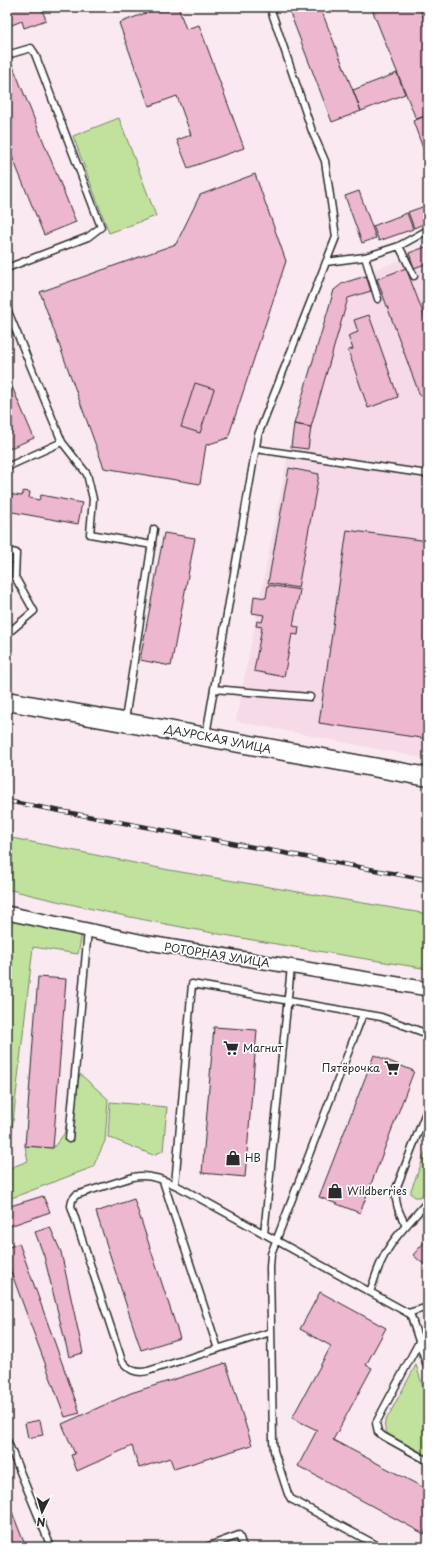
<svg xmlns="http://www.w3.org/2000/svg" width="435" height="1554" font-family="'Playpen Sans',sans-serif">
<style>
.built{fill:#f6dae7}
.green{fill:#c1e29c;stroke:#768664}
.building{fill:#edb7cf;stroke:#2b2b2b}
.lines{fill:none;stroke-linecap:round;stroke-linejoin:round}
.lane-casing{stroke:#2b2b2b;stroke-width:9}
.street-casing{stroke:#2b2b2b;stroke-width:16}
.secondary-casing{stroke:#2b2b2b;stroke-width:21}
.lane{stroke:#fff;stroke-width:6}
.street{stroke:#fff;stroke-width:13}
.secondary{stroke:#fff;stroke-width:18}
.rail-casing{stroke:#2b2b2b;stroke-width:4.5}
.rail{stroke:#fff;stroke-width:3;stroke-dasharray:9;stroke-linecap:butt}
.labels{text-anchor:middle;stroke-width:3.5;stroke-linejoin:round;paint-order:stroke}
.street-label{font-size:11px;fill:#2b2b2b;stroke:#fff}
.poi-label{font-size:11px;fill:#2b2b2b;stroke:#fff;text-anchor:start}
</style>
<rect width="100%" height="100%" fill="#fae9f1"/>
<filter id="ink" filterUnits="userSpaceOnUse"><feTurbulence type="fractalNoise" baseFrequency=".025" numOctaves="2"/><feDisplacementMap in="SourceGraphic" scale="8" xChannelSelector="R" yChannelSelector="G"/><feConvolveMatrix kernelMatrix="1 2 1 2 8 2 1 2 1" color-interpolation-filters="sRGB"/></filter>
<g filter="url(#ink)">
<!-- built -->
<path class="built" d="M 428,249 L 428,759 L 236,721 L 294,424 L 334,290 L 343,283 Z"/>
<!-- green -->
<path class="green" d="M 119,118 L 156,216 L 109,233 L 73,136 Z
M 7,837 L 169,870 L 428,914 L 428,969 C 287,946 145,924 7,889 Z
M 7,918 L 82,934 L 78,954 L 33,947 L 11,1139 L 7,1139 Z
M 80,1074 L 108,1099 L 105,1141 L 93,1167 L 9,1199 L 7,1197 L 7,1169 L 28,1161 L 25,1146 L 53,1148 L 64,1134 Z
M 110,1102 L 167,1107 L 163,1151 L 153,1155 L 108,1137 Z
M 428,1146 L 428,1188 L 420,1197 L 415,1197 L 411,1194 L 411,1190 Z
M 416,1365 L 428,1403 L 428,1456 L 389,1435 C 385,1431 384,1428 385,1422 Z"/>
<!-- building -->
<path class="building" d="M 7,7 L 41,7 L 46,20 L 24,28 L 22,21 L 9,26 L 7,22 Z
M 162,7 L 178,7 L 186,29 L 199,25 L 244,148 L 188,168 L 177,140 L 191,135 L 177,96 L 149,106 L 119,23 Z
M 290,7 L 304,7 L 292,12 Z
M 304,7 L 320,7 L 361,111 L 332,122 L 290,13 Z
M 371,7 L 419,7 L 428,29 L 428,115 L 416,119 Z
M 12,64 L 76,222 L 44,235 L 7,144 L 7,66 Z
M 397,73 L 405,94 L 361,111 L 353,90 Z
M 428,115 L 428,162 L 413,121 Z
M 255,174 L 286,261 L 228,438 L 206,445 L 200,484 L 104,468 L 40,292 L 176,244 L 200,195 Z
M 359,191 L 376,238 L 362,243 L 345,196 Z
M 428,205 L 428,222 L 414,228 L 408,212 Z
M 407,213 L 413,229 L 379,241 L 373,226 Z
M 428,246 L 428,263 L 414,268 L 409,253 Z
M 406,268 L 428,326 L 428,394 L 420,396 L 377,279 Z
M 366,276 L 371,291 L 348,298 L 311,427 L 294,424 L 334,290 L 343,283 Z
M 369,315 L 398,397 L 368,408 L 348,350 L 353,349 L 348,336 L 358,332 L 354,320 Z
M 7,375 L 34,438 L 8,449 L 7,448 Z
M 195,383 L 214,389 L 200,433 L 181,427 Z
M 294,424 L 311,427 L 308,449 L 291,447 Z
M 289,468 L 319,474 L 298,588 L 268,583 Z
M 23,491 L 30,492 L 29,498 L 39,500 L 41,495 L 82,503 L 78,524 L 7,511 L 7,494 L 22,496 Z
M 347,530 L 428,541 L 428,739 L 319,723 Z
M 164,533 L 195,538 L 171,666 L 140,660 Z
M 268,585 L 300,590 L 293,626 L 299,627 L 298,635 L 292,634 L 284,677 L 254,671 L 262,627 L 256,626 L 257,621 L 262,622 L 264,615 L 252,613 L 254,596 L 266,598 Z
M 7,589 L 12,590 L 7,617 Z
M 38,977 L 66,979 L 53,1148 L 25,1146 Z
M 214,1027 L 257,1030 L 245,1177 L 202,1173 Z
M 374,1055 L 414,1071 L 360,1213 L 319,1197 Z
M 43,1196 L 50,1212 L 7,1227 L 7,1207 Z
M 134,1199 L 180,1338 L 141,1350 L 96,1212 Z
M 50,1227 L 61,1252 L 83,1353 L 69,1357 L 44,1256 L 35,1232 Z
M 428,1238 L 428,1268 L 413,1255 Z
M 19,1243 L 80,1413 L 65,1417 L 7,1261 L 7,1248 Z
M 320,1292 L 386,1328 L 366,1365 L 372,1368 L 333,1440 L 428,1490 L 428,1526 L 424,1534 L 298,1466 L 317,1430 L 292,1418 L 331,1346 L 300,1329 Z
M 226,1363 L 252,1445 L 174,1469 L 170,1458 L 139,1468 L 132,1446 L 77,1471 L 71,1455 L 75,1454 L 62,1424 L 131,1393 Z
M 40,1420 L 43,1435 L 28,1438 L 25,1423 Z
M 7,1499 L 21,1535 L 26,1547 L 7,1547 Z"/>
<g class="lines">
<defs>
<path id="lane" d="M 7,55 L 31,48 L 35,54 L 101,227 L 88,237 L 7,268
M 399,246 L 414,276
M 365,257 L 378,299
M 326,262 L 365,257 L 399,246 L 428,230
M 7,309 L 62,442 L 7,467
M 62,442 L 87,474 L 93,499 L 90,534 L 152,545
M 256,449 L 428,474
M 7,551 L 16,553 L 15,577 L 34,611 L 7,634
M 214,689 L 310,697
M 125,720 L 154,529
M 206,735 L 258,435 L 336,237 L 325,161 L 312,131 L 270,7
M 363,1014 L 271,1254 L 270,1267 L 273,1441 L 274,1451 L 288,1494 L 291,1499 L 380,1547
M 69,1139 L 88,930
M 163,1181 L 218,1349
M 175,1185 L 192,984 L 381,1017 L 428,1034
M 406,1226 C 400,1214 394,1203 396,1189 L 428,1107
M 264,1234 L 291,967
M 370,1292 C 374,1281 377,1270 382,1260 C 392,1238 412,1220 428,1201
M 410,1313 L 428,1369
M 271,1332 L 148,1371 C 136,1374 129,1370 122,1361 L 71,1206 L 72,1200 L 76,1195 L 133,1177 C 149,1173 167,1181 181,1188 L 408,1313 L 428,1307
M 419,1342 L 376,1423 L 378,1432 L 383,1436 L 428,1461
M 7,1440 L 51,1547
M 206,1547 L 239,1535 L 243,1547"/>
<path id="street" d="M 7,913 L 149,943 L 428,989"/>
<path id="secondary" d="M 7,701 L 428,777"/>
</defs>
<!-- lane casing -->
<use href="#lane" class="lane-casing"/>
<!-- street casing -->
<use href="#street" class="street-casing"/>
<!-- secondary casing -->
<use href="#secondary" class="secondary-casing"/>
<!-- lane -->
<use href="#lane" class="lane"/>
<!-- street -->
<use href="#street" class="street"/>
<!-- secondary -->
<use href="#secondary" class="secondary"/>
<defs>
<path id="rail" d="M 7,801 L 428,880"/>
</defs>
<!-- rail casing -->
<use href="#rail" class="rail-casing"/>
<!-- rail -->
<use href="#rail" class="rail"/>
</g>
</g>
<!-- icons -->
<defs>
<symbol id="supermarket-bare" viewBox="-9 -9 18 18"><path d="M-6-5.5h2.5l.6 2H6L4.5 2H-2.5L-4.4-4H-6ZM-1.5 3.2a1.3 1.3 0 1 0 .1 0ZM3 3.2a1.3 1.3 0 1 0 .1 0Z" fill="#2b2b2b" stroke="#fff" stroke-width="2.5" paint-order="stroke"/></symbol>
<symbol id="shop-bare" viewBox="-9 -9 18 18"><path d="M-5-2.5h2.3a2.7 3.5 0 0 1 5.4 0H5L5.5 6h-11ZM-1.5-2.5h3a1.5 2.3 0 0 0-3 0Z" fill="#2b2b2b" stroke="#fff" stroke-width="2.5" paint-order="stroke"/></symbol>
</defs>
<g fill-rule="evenodd">
<use href="#supermarket-bare" x="220" y="1037" width="22" height="22"/>
<use href="#supermarket-bare" x="381" y="1057" width="22" height="22"/>
<use href="#shop-bare" x="222" y="1147" width="22" height="22"/>
<use href="#shop-bare" x="324" y="1180" width="22" height="22"/>
</g>
<g class="labels">
<!-- street labels -->
<g class="street-label">
<text transform="translate(218 739) rotate(11)" y="4">ДАУРСКАЯ УЛИЦА</text>
<text transform="translate(217 955) rotate(9)" y="4">РОТОРНАЯ УЛИЦА</text>
</g>
<!-- poi labels -->
<g class="poi-label">
<text x="243" y="1052">Магнит</text>
<text x="380" y="1072" text-anchor="end">Пятёрочка</text>
<text x="245" y="1162">HB</text>
<text x="347" y="1195">Wildberries</text>
</g>
</g>
<!-- margin -->
<rect width="435" height="1554" fill="none" stroke="#fff" stroke-width="24"/>
<rect x="12" y="12" width="411" height="1530" fill="none" stroke="#2b2b2b" stroke-width="1.5" filter="url(#ink)"/>
<!-- north arrow -->
<g transform="translate(42 1512) rotate(185)" stroke="#ffffff" stroke-width="3" paint-order="stroke">
<path d="M0-3L7 15L0 10L-7 15Z" fill="#2b2b2b"/>
<text y="-6" font-size="11" font-weight="bold" text-anchor="middle" fill="#2b2b2b">N</text>
</g>
</svg>
